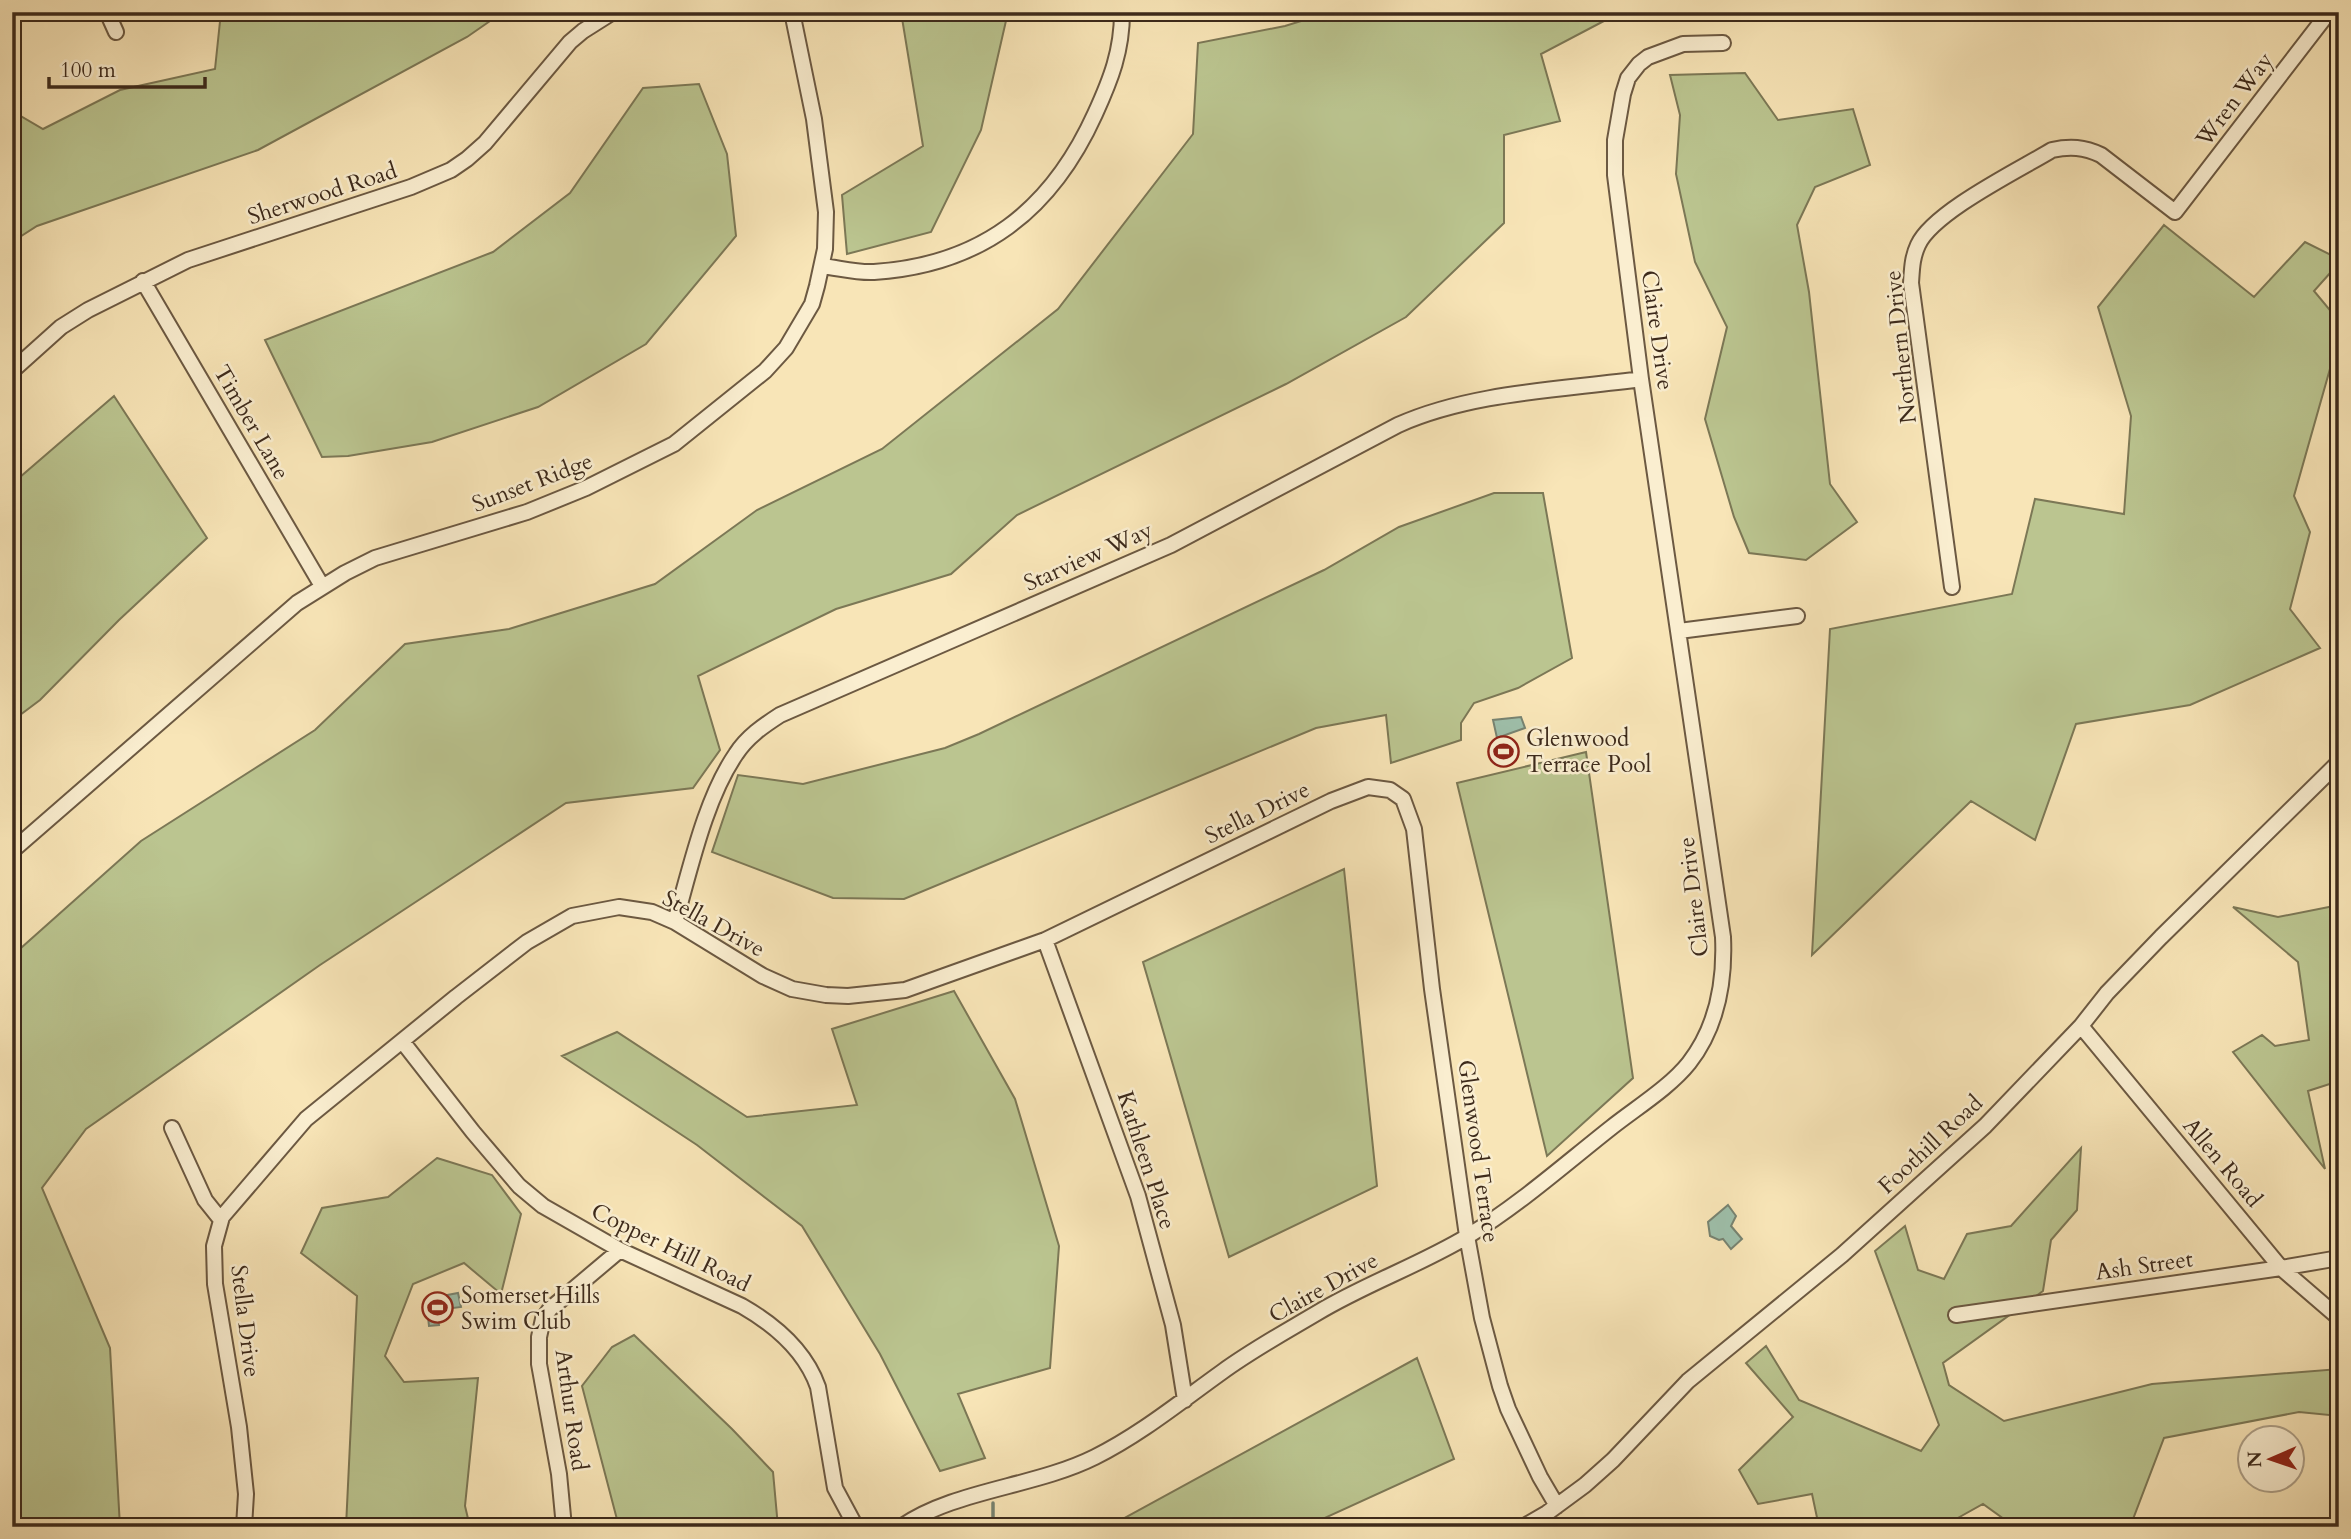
<svg xmlns="http://www.w3.org/2000/svg" width="2351" height="1539" font-family="Cardo,serif">
<style>
.green{fill:#bbc590;stroke:#7c7856;stroke-width:2}
.water{fill:#9ebfaa;stroke:#778371;stroke-width:2}
.lines{fill:none;stroke-linecap:round;stroke-linejoin:round}
.stream{stroke:#778371;stroke-width:3.5}
.minor-casing{stroke:#6c5942;stroke-width:18}
.minor{stroke:#faeed0;stroke-width:14}
.labels{text-anchor:middle;stroke-width:5;stroke-linejoin:round;paint-order:stroke}
.street-label{font-size:23px;fill:#3d2a1b;stroke:#faeed0}
.poi-label{font-size:23px;fill:#3d2a1b;stroke:#faeed0;text-anchor:start}
</style>
<rect width="100%" height="100%" fill="#f8e5b7"/>
<filter id="stains"><feTurbulence type="fractalNoise" baseFrequency=".00286" numOctaves="4"/><feColorMatrix values="0 0 0 0 .2 0 0 0 0 .09 0 0 0 0 .02 0 0 0 .5 -.17"/></filter>
<radialGradient id="worn" r=".72"><stop offset=".6" stop-color="#630" stop-opacity="0"/><stop offset="1" stop-color="#630" stop-opacity=".3"/></radialGradient>
<!-- green -->
<path class="green" d="M 221,12 L 503,12 L 467,37 L 258,150 L 37,226 L 12,242 L 12,111 L 43,129 L 120,90 L 215,69 Z
M 901,12 L 1008,12 L 981,130 L 931,232 L 847,254 L 842,195 L 923,146 Z
M 1330,12 L 1621,12 L 1541,54 L 1560,121 L 1504,135 L 1504,223 L 1406,317 L 1286,384 L 1017,515 L 951,574 L 836,609 L 698,676 L 720,750 L 693,788 L 566,803 L 320,965 L 86,1129 L 42,1188 L 110,1348 L 120,1527 L 12,1527 L 12,956 L 141,841 L 315,730 L 405,644 L 509,629 L 655,584 L 757,510 L 882,449 L 1058,309 L 1193,134 L 1198,43 L 1285,26 Z
M 1745,73 L 1778,120 L 1853,109 L 1870,165 L 1815,187 L 1797,225 L 1809,292 L 1830,484 L 1857,522 L 1806,560 L 1749,553 L 1734,517 L 1705,419 L 1727,327 L 1695,262 L 1676,174 L 1680,115 L 1670,75 Z
M 699,84 L 727,154 L 736,236 L 646,344 L 538,407 L 432,442 L 348,456 L 322,457 L 265,340 L 493,252 L 570,193 L 643,88 Z
M 2164,225 L 2254,297 L 2305,242 L 2339,259 L 2339,263 L 2314,291 L 2339,321 L 2339,337 L 2294,496 L 2310,532 L 2290,609 L 2320,648 L 2190,705 L 2076,724 L 2035,840 L 1971,801 L 1812,955 L 1830,629 L 2012,594 L 2035,499 L 2124,514 L 2131,416 L 2098,307 Z
M 114,396 L 207,538 L 119,620 L 40,700 L 12,721 L 12,484 Z
M 1494,493 L 1543,493 L 1572,658 L 1518,688 L 1474,703 L 1461,723 L 1461,740 L 1391,763 L 1386,715 L 1316,728 L 904,899 L 833,898 L 712,852 L 738,775 L 803,784 L 945,748 L 979,734 L 1324,570 L 1399,527 Z
M 1586,752 L 1633,1078 L 1547,1156 L 1457,783 Z
M 1344,869 L 1377,1186 L 1229,1257 L 1143,962 Z
M 2339,905 L 2339,1081 L 2308,1091 L 2325,1169 L 2233,1052 L 2262,1035 L 2275,1046 L 2309,1040 L 2298,962 L 2233,907 L 2278,917 Z
M 954,991 L 1015,1099 L 1059,1246 L 1050,1368 L 958,1394 L 985,1458 L 940,1471 L 880,1354 L 802,1226 L 697,1145 L 562,1056 L 617,1032 L 747,1117 L 857,1105 L 832,1029 Z
M 2081,1148 L 2077,1210 L 2051,1240 L 2043,1291 L 1943,1363 L 1949,1385 L 2004,1421 L 2152,1384 L 2339,1369 L 2339,1416 L 2299,1412 L 2164,1438 L 2130,1527 L 2015,1527 L 1983,1504 L 1956,1519 L 1956,1527 L 1819,1527 L 1812,1494 L 1758,1504 L 1739,1470 L 1793,1417 L 1746,1363 L 1766,1346 L 1799,1400 L 1921,1451 L 1939,1425 L 1875,1251 L 1905,1226 L 1918,1270 L 1944,1279 L 1967,1234 L 2011,1226 Z
M 437,1158 L 492,1175 L 521,1214 L 501,1294 L 464,1263 L 413,1284 L 385,1356 L 404,1382 L 478,1378 L 465,1506 L 470,1527 L 346,1527 L 357,1296 L 301,1253 L 322,1208 L 388,1197 Z
M 634,1335 L 732,1429 L 773,1472 L 778,1527 L 619,1527 L 582,1386 L 612,1347 Z
M 1417,1358 L 1454,1459 L 1305,1527 L 1108,1527 Z"/>
<!-- water -->
<path class="water" d="M 1521,717 L 1525,728 L 1497,738 L 1493,720 Z
M 1728,1205 L 1736,1216 L 1731,1226 L 1742,1239 L 1731,1249 L 1723,1239 L 1719,1240 L 1710,1236 L 1708,1222 Z
M 458,1293 L 461,1307 L 437,1310 L 439,1325 L 429,1326 L 426,1299 Z"/>
<g class="lines">
<!-- stream -->
<path class="stream" d="M 993,1503 L 993,1527"/>
<defs>
<path id="minor" d="M 107,12 L 116,32
M 822,266 C 839,268 857,273 874,272 C 981,265 1051,211 1095,114 C 1111,79 1122,51 1122,12
M 143,281 L 322,586
M 12,371 L 61,327 L 88,310 L 188,260 L 411,187 L 451,170 L 467,159 L 485,143 L 570,42 L 583,31 L 613,12
M 1952,587 L 1911,283 C 1912,269 1912,258 1918,245 C 1933,212 2019,170 2052,150 C 2070,146 2084,147 2101,155 L 2175,212 L 2329,12
M 1679,631 L 1797,616
M 12,851 L 297,603 L 345,573 L 375,558 L 527,512 L 586,488 L 674,444 L 765,371 L 786,348 L 812,304 L 817,286 L 825,249 L 826,212 L 814,119 L 792,12
M 675,922 C 690,870 705,799 736,754 C 747,737 763,726 780,715 L 1171,545 L 1398,425 C 1472,392 1561,390 1641,379
M 1045,940 L 1138,1196 L 1173,1325 L 1185,1400
M 2081,1026 L 2281,1268 L 2339,1318
M 402,1041 L 473,1132 L 519,1186 L 543,1206 L 620,1250 L 742,1306 C 775,1325 805,1350 818,1387 L 835,1488 L 856,1527
M 172,1128 L 205,1200 L 221,1220
M 1956,1315 L 2281,1268 L 2339,1258
M 244,1527 L 246,1494 L 239,1427 L 215,1284 L 214,1246 L 222,1217 L 306,1119 L 456,997 L 527,942 L 572,916 L 619,907 L 652,912 L 675,922 L 763,976 L 792,989 L 826,995 L 848,996 L 905,990 L 1045,940 L 1331,801 L 1368,787 L 1390,790 L 1403,799 L 1414,829 L 1432,989 L 1467,1236 L 1482,1318 L 1500,1386 L 1508,1409 L 1540,1477 L 1557,1506
M 564,1527 L 559,1474 L 539,1364 L 539,1337 L 543,1319 L 550,1309 L 620,1250
M 901,1527 C 954,1490 1035,1487 1095,1457 C 1141,1434 1180,1402 1222,1372 C 1252,1350 1285,1332 1317,1313 C 1365,1284 1420,1265 1468,1236 C 1519,1205 1565,1164 1612,1127 C 1636,1108 1670,1087 1689,1063 C 1717,1027 1725,981 1723,937 L 1641,379 L 1615,175 L 1615,140 L 1623,94 L 1628,78 L 1639,64 L 1648,57 L 1683,44 L 1723,43
M 1523,1527 L 1547,1513 L 1585,1485 L 1613,1460 L 1688,1381 L 1842,1255 L 1985,1126 L 2081,1026 L 2107,993 L 2161,937 L 2339,762"/>
</defs>
<!-- minor casing -->
<use href="#minor" class="minor-casing"/>
<!-- minor -->
<use href="#minor" class="minor"/>
</g>
<!-- icons -->
<defs>
<symbol id="stadium-ring" viewBox="-11 -11 22 22"><circle r="9.5" fill="#faeed0" stroke="#8f2418" stroke-width="1.5"/><path d="M0-5a6.5 5 0 1 0 0 10a6.5 5 0 1 0 0-10ZM-3.5-1.8h7v3.6h-7Z" fill="#8f2418"/></symbol>
</defs>
<g fill-rule="evenodd">
<use href="#stadium-ring" x="1486" y="734" width="35" height="35"/>
<use href="#stadium-ring" x="420" y="1290" width="35" height="35"/>
</g>
<g class="labels">
<!-- street labels -->
<g class="street-label">
<text transform="translate(2234 99) rotate(-53)" y="8">Wren Way</text>
<text transform="translate(322 193) rotate(-18)" y="8">Sherwood Road</text>
<text transform="translate(1658 330) rotate(82)" y="8">Claire Drive</text>
<text transform="translate(1900 347) rotate(-96)" y="8">Northern Drive</text>
<text transform="translate(252 422) rotate(60)" y="8">Timber Lane</text>
<text transform="translate(532 482) rotate(-21)" y="8">Sunset Ridge</text>
<text transform="translate(1088 556) rotate(-24)" y="8">Starview Way</text>
<text transform="translate(1257 812) rotate(-26)" y="8">Stella Drive</text>
<text transform="translate(1693 897) rotate(-97)" y="8">Claire Drive</text>
<text transform="translate(714 923) rotate(29)" y="8">Stella Drive</text>
<text transform="translate(1930 1144) rotate(-43)" y="8">Foothill Road</text>
<text transform="translate(1479 1151) rotate(82)" y="8">Glenwood Terrace</text>
<text transform="translate(1147 1160) rotate(72)" y="8">Kathleen Place</text>
<text transform="translate(2223 1162) rotate(50)" y="8">Allen Road</text>
<text transform="translate(671 1247) rotate(26)" y="8">Copper Hill Road</text>
<text transform="translate(2144 1265) rotate(-8)" y="8">Ash Street</text>
<text transform="translate(1323 1287) rotate(-29)" y="8">Claire Drive</text>
<text transform="translate(246 1321) rotate(83)" y="8">Stella Drive</text>
<text transform="translate(572 1410) rotate(82)" y="8">Arthur Road</text>
</g>
<!-- poi labels -->
<g class="poi-label">
<text x="1526" y="746">Glenwood<tspan x="1526" dy="26">Terrace Pool</tspan></text>
<text x="461" y="1303">Somerset Hills<tspan x="461" dy="26">Swim Club</tspan></text>
</g>
</g>
<!-- margin -->
<rect width="2351" height="1539" fill="none" stroke="#f8e5b7" stroke-width="42"/>
<rect x="14" y="14" width="2323" height="1511" fill="none" stroke="#3d2a1b" stroke-width="3.5"/>
<rect x="21" y="21" width="2309" height="1497" fill="none" stroke="#3d2a1b" stroke-width="2"/>
<!-- north arrow -->
<g transform="translate(2271 1459) rotate(268)"><circle r="33" fill="#faeed0" stroke="#aea088" stroke-width="2"/>
<path d="M0-5L12 26L0 18L-12 26Z" fill="#8f2418"/>
<text y="-10" font-size="19" font-weight="bold" text-anchor="middle" fill="#3d2a1b">N</text>
</g>
<!-- scale -->
<path d="M49 77v10h156v-10" fill="none" stroke="#3d2a1b" stroke-width="3.5"/>
<text x="60" y="77" font-size="21" fill="#3d2a1b" stroke="#faeed0" stroke-width="5" paint-order="stroke">100 m</text>
<rect width="100%" height="100%" filter="url(#stains)"/>
<rect width="100%" height="100%" fill="url(#worn)"/>
</svg>
